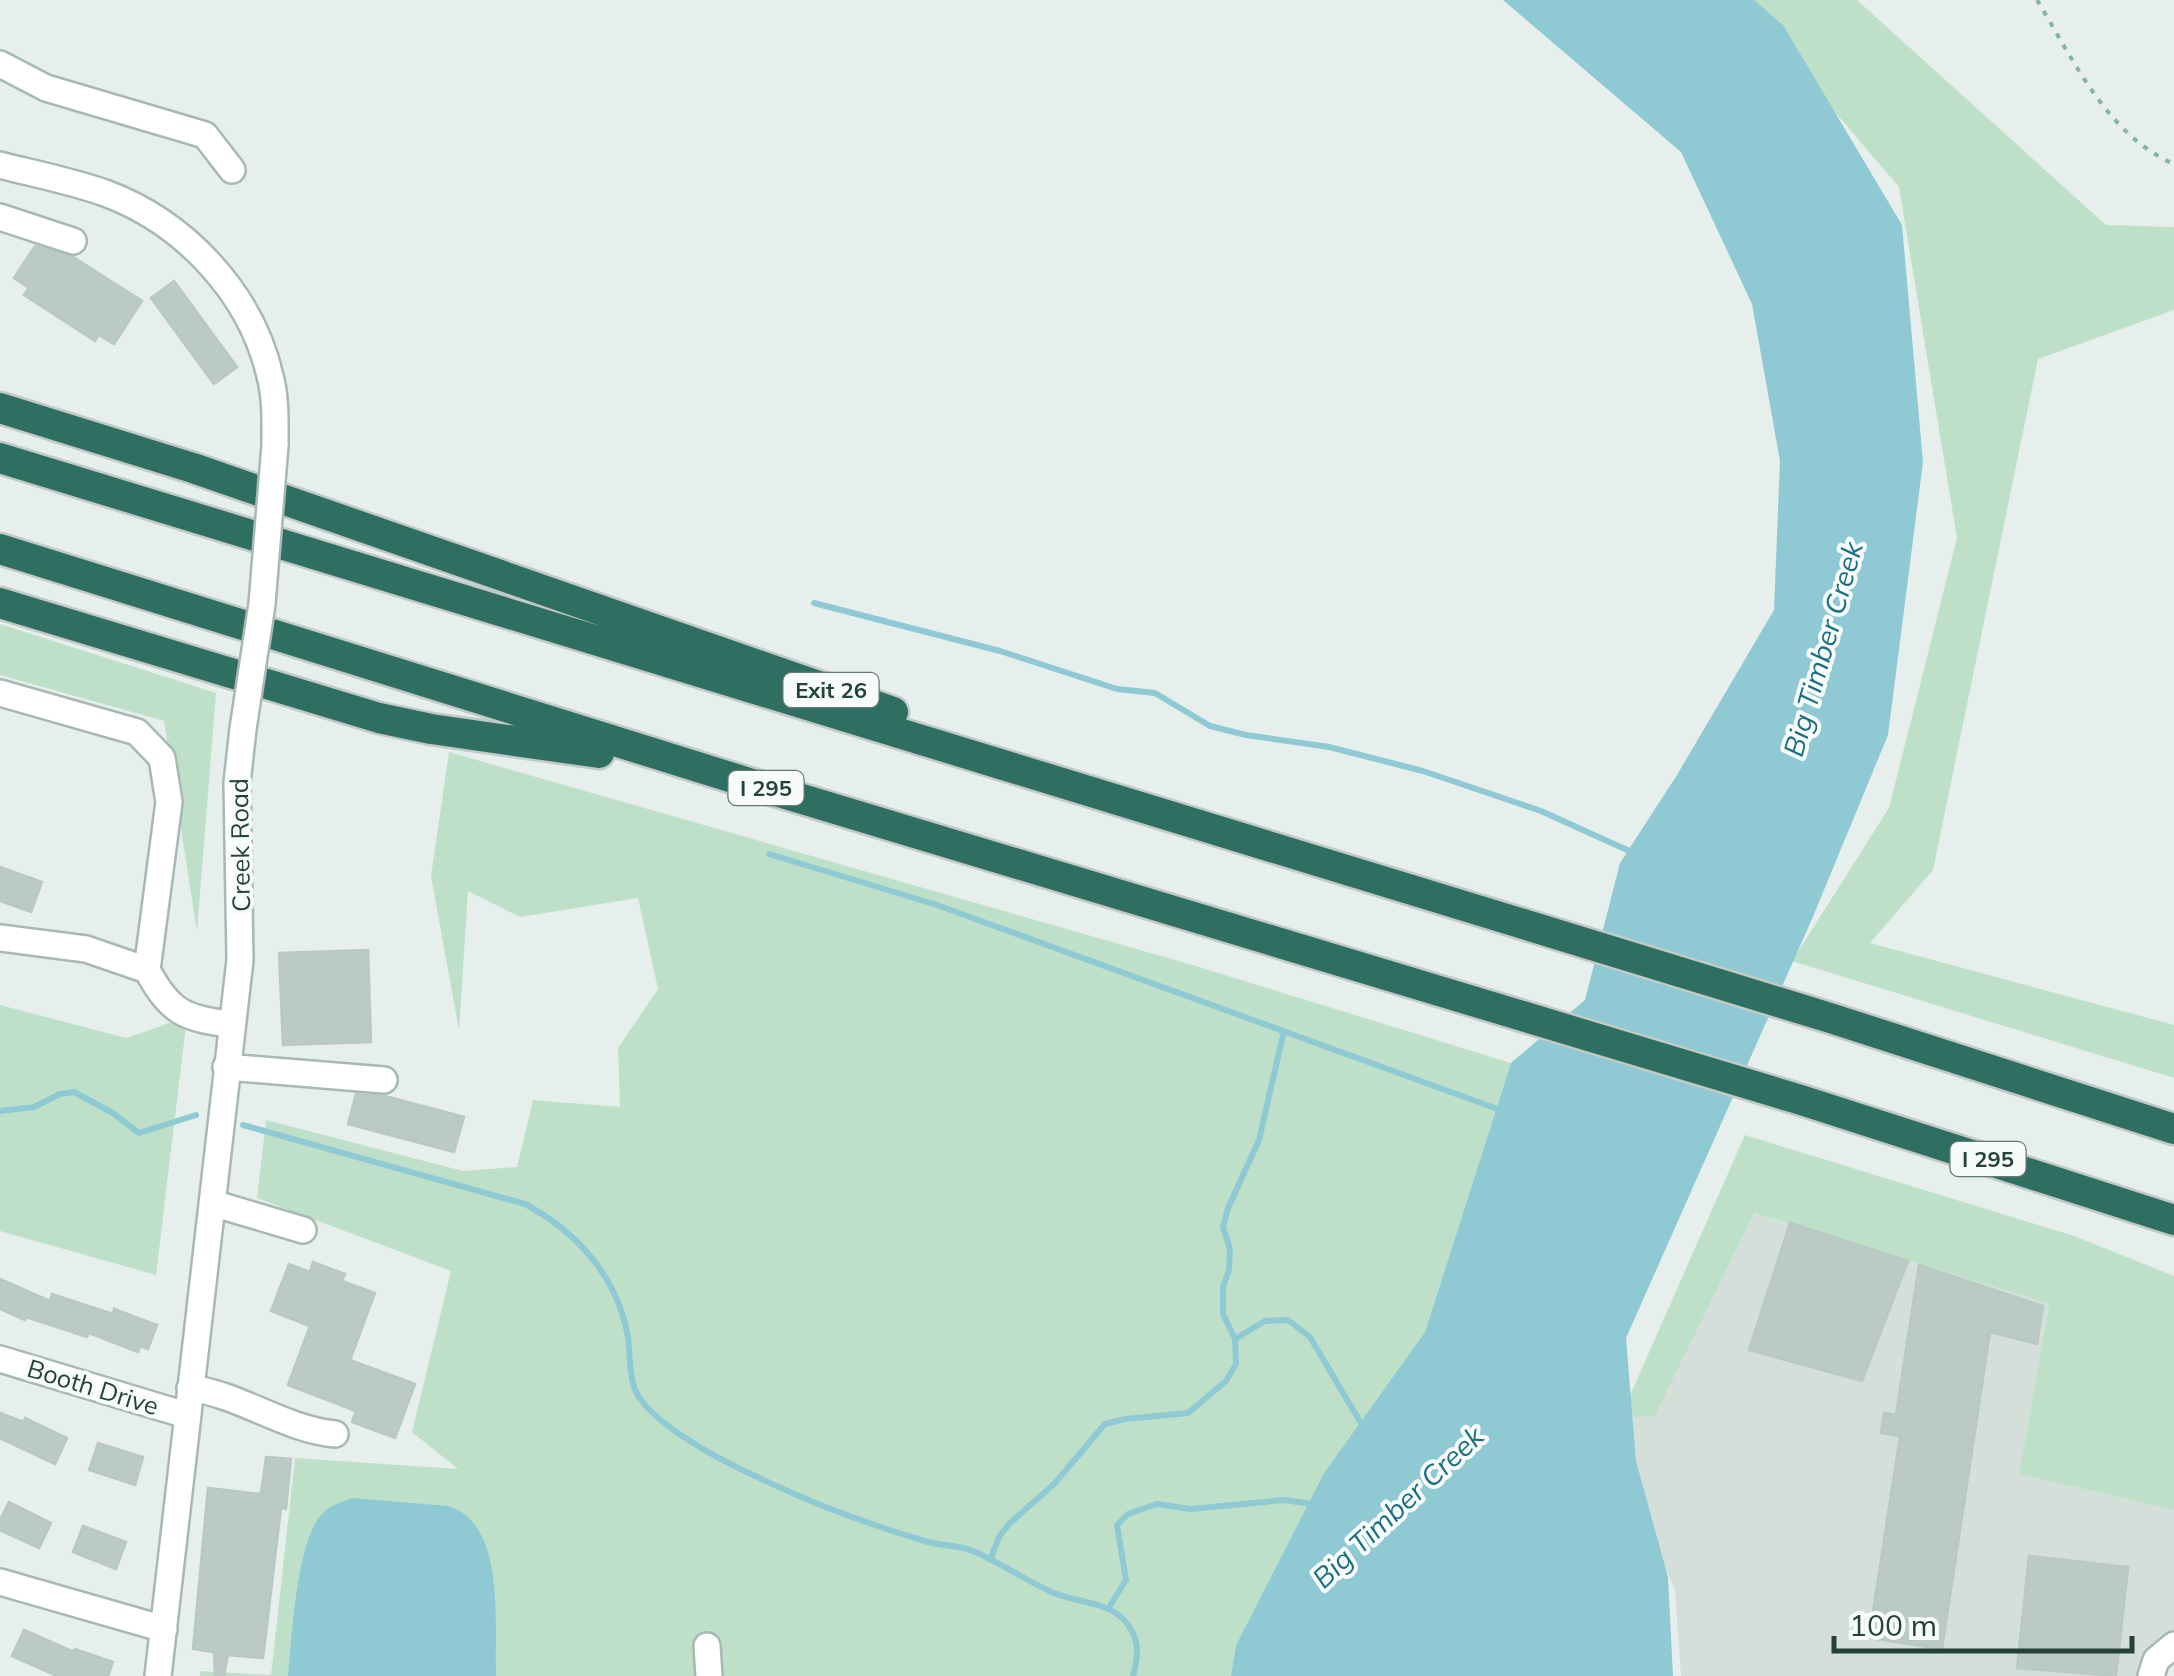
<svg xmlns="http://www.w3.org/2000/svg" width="2174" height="1676" font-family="Mulish,sans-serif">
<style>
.built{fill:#d4dfda}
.green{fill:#bfe0c8}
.water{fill:#8ec9d4}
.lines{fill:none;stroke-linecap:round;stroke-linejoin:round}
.stream{stroke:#8ec9d4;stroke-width:6}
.building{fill:#bbcac4;stroke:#b8c9c2;stroke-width:2.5}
.minor-casing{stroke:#a8b8b2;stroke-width:30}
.highway-casing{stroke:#c2cac8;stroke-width:35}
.path{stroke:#86b3a5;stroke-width:4;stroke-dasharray:5 8;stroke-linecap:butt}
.minor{stroke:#fff;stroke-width:25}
.highway{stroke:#2f6f62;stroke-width:30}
.minor-bridge-casing{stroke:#a8b8b2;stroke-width:30;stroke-linecap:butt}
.minor-bridge{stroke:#fff;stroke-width:25}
.labels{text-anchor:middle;stroke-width:8;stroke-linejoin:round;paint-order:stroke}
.shield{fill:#f7fbf9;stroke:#637a73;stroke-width:2.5}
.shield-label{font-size:22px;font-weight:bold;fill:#24423a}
.street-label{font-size:25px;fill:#24423a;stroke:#f7fbf9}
.water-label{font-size:28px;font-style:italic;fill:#1c6f80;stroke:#f7fbf9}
</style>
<rect width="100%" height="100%" fill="#e6efeb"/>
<!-- built -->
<path class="built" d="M 1753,1213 L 2049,1304 L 2019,1474 L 2174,1510 L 2174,1650 L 2146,1676 L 1681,1676 L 1675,1591 L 1616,1441 L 1620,1418 L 1655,1416 Z"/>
<!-- green -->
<path class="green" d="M 1739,0 L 1857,0 L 2106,225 L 2174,227 L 2174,310 L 2038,359 L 1933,870 L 1870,943 L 2174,1025 L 2174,1078 L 1792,961 L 1889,808 L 1957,538 L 1899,187 Z
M 0,624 L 216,693 L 197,931 L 164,721 L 0,675 Z
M 449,752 L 1189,964 L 1511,1063 L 1425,1332 L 1324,1473 L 1236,1645 L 1231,1676 L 200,1676 L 200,1671 L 271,1675 L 295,1458 L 458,1469 L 412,1432 L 451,1271 L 257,1198 L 266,1120 L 463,1171 L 517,1167 L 533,1100 L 620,1107 L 618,1048 L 658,989 L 638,898 L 520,917 L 468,891 L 459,1030 L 431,876 Z
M 0,1005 L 126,1038 L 187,1017 L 156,1275 L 0,1231 Z
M 1745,1135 L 2074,1236 L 2174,1276 L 2174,1510 L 2019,1474 L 2049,1304 L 1754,1213 L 1655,1416 L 1620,1418 Z"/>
<!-- water -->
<path class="water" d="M 1503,0 L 1754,0 L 1783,25 L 1902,225 L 1923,462 L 1888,735 L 1812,919 L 1626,1338 L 1636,1461 L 1668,1577 L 1673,1676 L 1231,1676 L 1236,1645 L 1324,1473 L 1425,1332 L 1511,1063 L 1585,1000 L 1620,863 L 1677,775 L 1774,610 L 1780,461 L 1752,304 L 1681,152 Z
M 352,1498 L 448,1506 C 507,1523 494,1627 496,1676 L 288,1676 C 292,1637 296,1540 323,1513 C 331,1505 342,1502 352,1498 Z"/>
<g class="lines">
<!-- stream -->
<path class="stream" d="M 814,603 L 1000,651 L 1117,689 L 1155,693 L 1210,726 L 1246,735 L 1329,747 L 1423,771 L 1541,811 L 1636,854
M 769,854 L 937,905 L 1503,1111
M 0,1111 L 34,1107 L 60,1094 L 74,1092 L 113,1113 L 139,1133 L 196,1115
M 243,1125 L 525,1204 C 577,1232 617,1276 628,1337 C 630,1353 629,1374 635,1390 C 655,1433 756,1477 799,1496 C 841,1514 884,1529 928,1542 C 943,1546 959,1545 973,1551 C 1001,1563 1026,1581 1054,1593 C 1075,1602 1108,1602 1124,1620 C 1140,1637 1139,1655 1133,1676
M 1235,1339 L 1265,1321 L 1288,1320 L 1310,1337 L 1365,1430
M 990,1560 L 999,1537 L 1009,1524 L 1054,1484 L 1105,1424 L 1125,1419 L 1188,1413 L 1226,1381 L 1236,1364 L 1235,1339 L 1223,1314 L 1223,1287 L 1229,1270 L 1230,1249 L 1223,1227 L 1228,1208 L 1259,1140 L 1284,1031
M 1108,1609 L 1126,1580 L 1117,1525 L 1128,1514 L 1157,1504 L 1190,1509 L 1284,1500 L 1312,1504"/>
</g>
<!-- building -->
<path class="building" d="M 35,246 L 73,257 L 142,301 L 114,344 L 99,335 L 95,341 L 24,295 L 29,288 L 14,278 Z
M 174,281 L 237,367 L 214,384 L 151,298 Z
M 0,867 L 42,882 L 31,912 L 0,901 Z
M 368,950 L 371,1042 L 283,1045 L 279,953 Z
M 356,1094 L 385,1096 L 464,1117 L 454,1152 L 348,1124 Z
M 1790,1223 L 1908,1261 L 1862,1381 L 1749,1350 Z
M 313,1262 L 345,1274 L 342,1281 L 375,1293 L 350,1360 L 415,1384 L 395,1438 L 352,1422 L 356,1411 L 288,1385 L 310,1326 L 271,1311 L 289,1264 L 310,1272 Z
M 1919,1265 L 2043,1306 L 2037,1344 L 1990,1332 L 1942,1649 L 1869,1638 L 1900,1436 L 1881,1433 L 1884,1413 L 1896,1415 Z
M 0,1279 L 50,1301 L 52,1294 L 113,1314 L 114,1309 L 157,1325 L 148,1349 L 140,1346 L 138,1352 L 89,1333 L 87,1337 L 26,1317 L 25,1320 L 0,1309 Z
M 0,1413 L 24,1422 L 25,1418 L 67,1438 L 55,1464 L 0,1438 Z
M 98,1443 L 143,1457 L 135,1485 L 89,1470 Z
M 266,1457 L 291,1459 L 286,1509 L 281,1508 L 263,1658 L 228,1655 L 224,1676 L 215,1676 L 214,1652 L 193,1649 L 208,1488 L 261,1494 Z
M 9,1502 L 51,1523 L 39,1548 L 0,1530 L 0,1520 Z
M 83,1526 L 126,1542 L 116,1569 L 73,1552 Z
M 2029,1556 L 2128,1567 L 2116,1676 L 2017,1668 Z
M 24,1630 L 74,1652 L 75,1649 L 113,1662 L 108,1676 L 57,1676 L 12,1656 Z"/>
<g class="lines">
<defs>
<path id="minor" d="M 0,64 L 46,88 L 205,135 L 232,170
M 0,165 C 35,174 71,181 105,193 C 184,222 251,293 270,376 C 276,398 275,422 275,445
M 0,217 L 73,241
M 0,693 L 137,732 L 162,758 L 169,802 L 147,970 C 172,1015 184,1017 232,1025
M 0,938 L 86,949 L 147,970
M 226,1067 L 384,1080
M 212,1203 L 303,1230
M 0,1359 L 186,1415
M 190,1388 C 241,1395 284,1429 335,1434
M 0,1582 L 164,1629
M 707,1646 L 709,1676
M 158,1676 L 240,960 L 237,783 L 243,729
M 2151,1676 L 2156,1660 L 2174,1645"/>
<path id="highway" d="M 0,408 L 193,468 L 893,712
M 0,458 L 1827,1017 L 2174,1129
M 0,549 L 749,783 L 1801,1100 L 2174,1220
M 0,603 L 379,718 L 431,729 L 599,753"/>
</defs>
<!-- minor casing -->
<use href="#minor" class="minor-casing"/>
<!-- highway casing -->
<use href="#highway" class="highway-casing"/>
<!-- path -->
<path class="path" d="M 2037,0 C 2073,59 2107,135 2174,164"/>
<!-- minor -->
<use href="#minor" class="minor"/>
<!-- highway -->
<use href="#highway" class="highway"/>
<defs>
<path id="minor-bridge" d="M 243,729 L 262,604 L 275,445"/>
</defs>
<!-- minor-bridge casing -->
<use href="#minor-bridge" class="minor-bridge-casing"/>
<!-- minor-bridge -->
<use href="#minor-bridge" class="minor-bridge"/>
</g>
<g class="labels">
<!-- shield labels -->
<g class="shield">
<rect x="783.5" y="673" width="95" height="34" rx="8"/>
<rect x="728.5" y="771" width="75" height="34" rx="8"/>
<rect x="1950.5" y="1142" width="75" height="34" rx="8"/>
</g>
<g class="shield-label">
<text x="831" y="698">Exit 26</text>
<text x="766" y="796">I 295</text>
<text x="1988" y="1167">I 295</text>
</g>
<!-- street labels -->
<g class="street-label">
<text transform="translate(240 845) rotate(-91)" y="9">Creek Road</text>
<text transform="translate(93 1387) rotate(17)" y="9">Booth Drive</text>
</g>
<!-- water labels -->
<g class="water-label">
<text transform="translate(1823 649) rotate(-74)" y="10">Big Timber Creek</text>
<text transform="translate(1398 1507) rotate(-43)" y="10">Big Timber Creek</text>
</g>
</g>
<!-- scale -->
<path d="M1834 1636v15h298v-15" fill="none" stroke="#24423a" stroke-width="5"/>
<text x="1849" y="1636" font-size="30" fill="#24423a" stroke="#f7fbf9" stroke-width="8" paint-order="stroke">100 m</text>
</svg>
